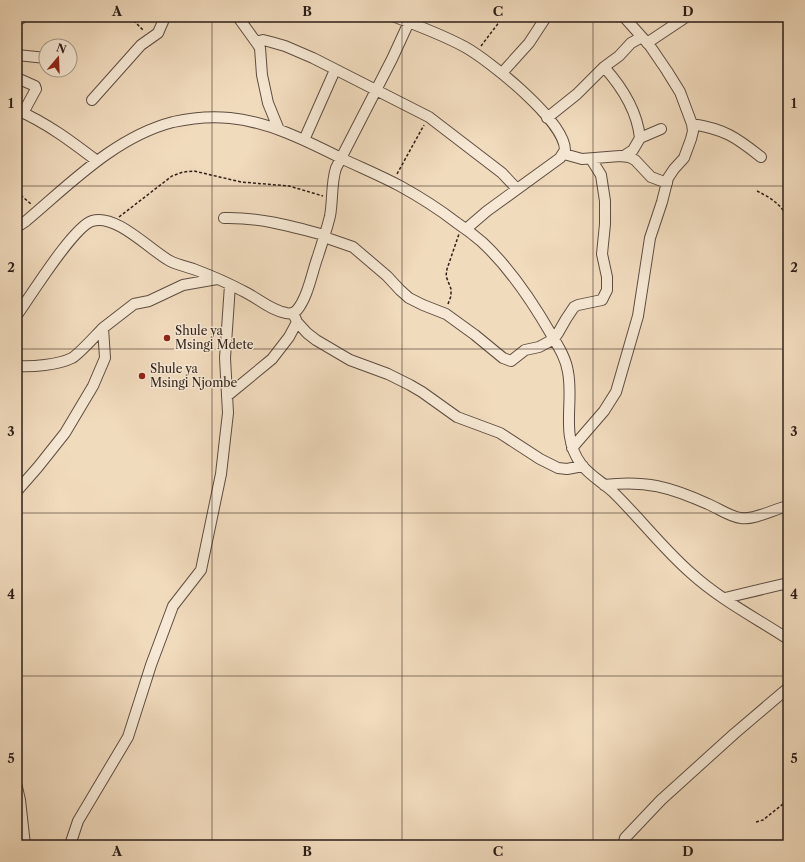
<svg xmlns="http://www.w3.org/2000/svg" width="805" height="862" font-family="'Libre Caslon Text',serif">
<style>
.lines{fill:none;stroke-linecap:round;stroke-linejoin:round}
.minor-casing{stroke:#5e4d41;stroke-width:12}
.path{stroke:#2d1e18;stroke-width:1.5;stroke-dasharray:3 2;stroke-linecap:butt}
.minor{stroke:#f6e8d4;stroke-width:10}
.grid{fill:none;stroke:#2d1e18;stroke-width:1;stroke-opacity:0.55}
.poi-dot{fill:#8f2418;stroke:#f6e8d4;stroke-width:1.5}
.labels{text-anchor:middle;stroke-width:3;stroke-linejoin:round;paint-order:stroke}
.poi-label{font-size:12px;fill:#2d1e18;stroke:#f6e8d4;text-anchor:start}
.neatline{fill:none;stroke:#2d1e18;stroke-width:1.5}
.grid-label{font-size:13px;text-anchor:middle;font-weight:bold;fill:#2d1e18}
</style>
<rect width="100%" height="100%" fill="#f1dbbd"/>
<filter id="stains"><feTurbulence type="fractalNoise" baseFrequency=".005" numOctaves="4"/><feColorMatrix values="0 0 0 0 .2 0 0 0 0 .09 0 0 0 0 .02 0 0 0 .5 -.17"/></filter>
<radialGradient id="worn" r=".72"><stop offset=".6" stop-color="#630" stop-opacity="0"/><stop offset="1" stop-color="#630" stop-opacity=".3"/></radialGradient>
<g class="lines">
<defs>
<path id="minor" d="M 238,17 L 256,42 L 260,48 L 262,75 L 268,103 L 279,130
M 395,17 C 419,26 443,35 465,47 C 490,61 565,121 565,150 L 560,158 L 487,211 L 466,229
M 17,21 L 23,17
M 256,42 L 263,40 L 271,42 L 285,46 L 313,58 L 429,117 L 502,173 L 517,189
M 647,43 L 686,17
M 17,55 L 46,58
M 604,67 C 622,87 637,110 640,138
M 502,73 L 529,43 L 546,17
M 17,78 L 35,86 L 36,89 L 23,113
M 92,100 L 141,45 L 158,33 L 165,17
M 17,110 C 47,123 72,142 97,161
M 547,118 L 577,94 L 604,67 L 619,56 L 631,43 L 642,37
M 692,124 C 724,129 736,137 761,157
M 304,140 L 335,70
M 564,154 L 582,159 L 620,156 L 629,157 L 635,160 L 651,177 L 667,183
M 624,156 L 633,150 L 640,138 L 661,129
M 224,218 C 258,217 291,226 324,235
M 17,227 L 26,221 C 70,184 115,137 173,122 C 191,118 211,116 230,118 C 270,122 307,141 343,159 C 362,168 381,176 400,186 C 420,197 439,209 457,223 C 466,229 474,235 482,242 C 510,268 532,301 551,334 C 558,346 566,358 568,372 C 574,403 560,436 581,464 C 589,475 602,482 612,491 C 640,518 663,549 692,574 C 721,600 756,618 788,639
M 324,237 L 353,247 L 387,276 L 400,290 L 409,298 L 423,305 L 446,314 L 475,335 L 503,358 L 511,361 L 525,350 L 539,347 L 554,339 L 558,333 L 566,319 L 574,307 L 578,305 L 602,300 L 607,290 L 607,277 L 602,254 L 605,224 L 605,201 L 601,175 L 591,159
M 293,313 L 297,322 L 307,333 L 316,340 L 350,360 L 388,374 L 410,385 L 422,392 L 457,417 L 500,433 L 540,459 L 558,468 L 567,469 L 583,466
M 17,315 C 30,297 73,227 92,221 C 116,213 151,251 170,261 C 178,265 188,267 196,270 C 212,276 228,283 243,291 C 258,298 270,310 286,313 C 290,314 294,313 297,310 C 308,297 312,272 318,256 C 322,243 327,229 330,216 C 333,200 331,184 336,168 L 392,59 L 409,22
M 17,366 C 32,367 58,365 72,358 C 79,354 96,335 103,328
M 227,396 L 272,359 L 289,337 L 297,322
M 572,448 L 604,411 L 616,392 L 638,316 L 650,238 L 662,202 L 668,178 L 674,169 L 684,158 L 691,139 L 693,131 L 692,124 L 680,92 L 667,71 L 650,46 L 624,17
M 604,485 C 646,480 670,487 708,504 C 718,508 730,517 741,518 C 755,520 774,509 788,506
M 17,491 L 38,467 L 65,433 L 93,386 L 105,358 L 103,328 L 134,304 L 149,301 L 183,285 L 217,279
M 725,598 L 788,583
M 17,787 L 20,800 L 25,845
M 70,845 L 78,821 L 128,737 L 151,665 L 173,606 L 201,570 L 221,474 L 228,413 L 225,358 L 230,285
M 623,845 L 625,838 L 661,800 L 734,734 L 788,688"/>
</defs>
<!-- minor casing -->
<use href="#minor" class="minor-casing"/>
<!-- path -->
<path class="path" d="M 130,17 L 144,31
M 481,46 L 503,17
M 397,174 L 424,125
M 757,191 C 771,198 787,207 788,225
M 17,192 L 31,204
M 119,217 L 172,176 L 183,172 L 194,171 L 241,182 L 289,186 L 323,196
M 788,229 L 788,232
M 448,304 L 451,296 L 451,289 L 446,276 L 447,269 L 459,234
M 756,822 L 763,820 L 788,800"/>
<!-- minor -->
<use href="#minor" class="minor"/>
</g>
<!-- grid -->
<path class="grid" d="M 212,17 L 212,845M 402,17 L 402,845M 593,17 L 593,845M 17,186 L 788,186M 17,349 L 788,349M 17,513 L 788,513M 17,676 L 788,676"/>
<!-- markers -->
<g class="poi-dot">
<circle cx="167" cy="338" r="4"/>
<circle cx="142" cy="376" r="4"/>
</g>
<g class="labels">
<!-- poi labels -->
<g class="poi-label">
<text x="175" y="335">Shule ya<tspan x="175" dy="14">Msingi Mdete</tspan></text>
<text x="150" y="373">Shule ya<tspan x="150" dy="14">Msingi Njombe</tspan></text>
</g>
</g>
<!-- margin -->
<rect width="805" height="862" fill="none" stroke="#f1dbbd" stroke-width="44"/>
<!-- north arrow -->
<g transform="translate(58 58) rotate(19)"><circle r="19" fill="#f6e8d4" stroke="#a69789"/>
<path d="M0-3L7 15L0 10L-7 15Z" fill="#8f2418"/>
<text y="-6" font-size="11" font-weight="bold" text-anchor="middle" fill="#2d1e18">N</text>
</g>
<rect x="22" y="22" width="761" height="818" class="neatline"/>
<g class="grid-label">
<text x="117" y="16">A</text>
<text x="307" y="16">B</text>
<text x="498" y="16">C</text>
<text x="688" y="16">D</text>
<text x="11" y="108">1</text>
<text x="794" y="108">1</text>
<text x="11" y="272">2</text>
<text x="794" y="272">2</text>
<text x="11" y="436">3</text>
<text x="794" y="436">3</text>
<text x="11" y="599">4</text>
<text x="794" y="599">4</text>
<text x="11" y="763">5</text>
<text x="794" y="763">5</text>
<text x="117" y="856">A</text>
<text x="307" y="856">B</text>
<text x="498" y="856">C</text>
<text x="688" y="856">D</text>
</g>
<rect width="100%" height="100%" filter="url(#stains)"/>
<rect width="100%" height="100%" fill="url(#worn)"/>
</svg>
